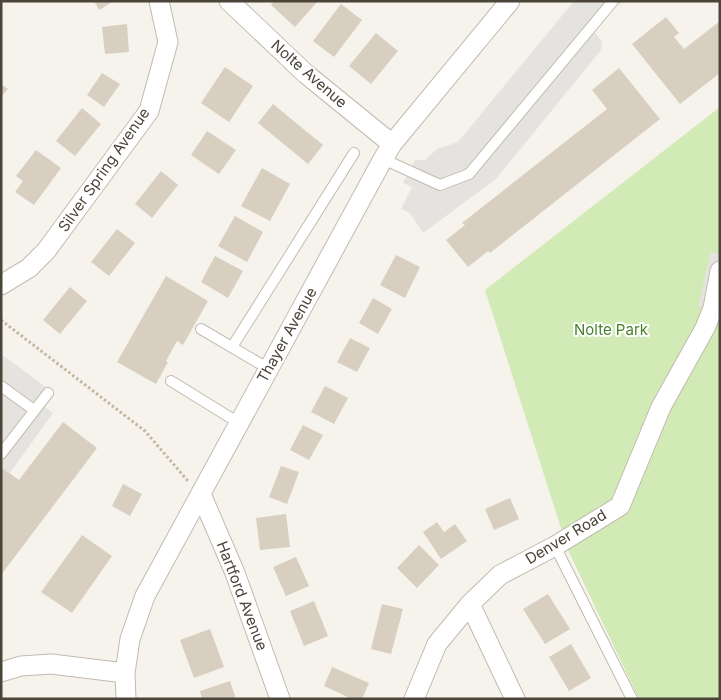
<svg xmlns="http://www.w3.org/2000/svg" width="721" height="700" font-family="Inter,sans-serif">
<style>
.green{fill:#d2eab5}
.parking{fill:#e5e3e0}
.building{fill:#d8cfc1}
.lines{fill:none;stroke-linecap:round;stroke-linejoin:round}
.service-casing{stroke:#c2bbae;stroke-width:12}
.minor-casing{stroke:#c2bbae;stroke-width:21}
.path{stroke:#c4b79f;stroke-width:3;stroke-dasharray:2.5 2.5;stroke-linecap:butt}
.service{stroke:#fff;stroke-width:10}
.minor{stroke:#fff;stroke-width:19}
.labels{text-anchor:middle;stroke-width:4;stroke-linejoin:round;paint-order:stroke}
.street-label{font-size:15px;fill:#4b4439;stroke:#fff}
.park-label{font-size:15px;fill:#4a7f2a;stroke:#fff}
</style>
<rect width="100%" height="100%" fill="#f6f3ec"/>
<!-- green -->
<path class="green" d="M 720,107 L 720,699 L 639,699 L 568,550 L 485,290 Z"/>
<!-- parking -->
<path class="parking" d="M 574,1 L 627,1 L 618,5 L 610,11 L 594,31 L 602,42 L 601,50 L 496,179 L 423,233 L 409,212 L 401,209 L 412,187 L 403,183 L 415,160 L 425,160 L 437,149 L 458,142 Z
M 711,252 L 720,254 L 720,309 L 698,307 Z
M 1,354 L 50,390 L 40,403 L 53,413 L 10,473 L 1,467 Z"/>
<!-- building -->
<path class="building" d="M 94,1 L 114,1 L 99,10 Z
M 274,1 L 318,1 L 295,27 L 271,5 Z
M 341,4 L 362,20 L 334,57 L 313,41 Z
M 666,17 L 679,33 L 674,37 L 684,49 L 720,21 L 720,73 L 680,104 L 632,44 Z
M 127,24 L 129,52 L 105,54 L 102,27 Z
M 376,33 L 398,51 L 371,84 L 349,66 Z
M 225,67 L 253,86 L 229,122 L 201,103 Z
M 619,68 L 660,119 L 490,253 L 488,251 L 468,267 L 446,240 L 465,225 L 462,223 L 607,109 L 592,90 Z
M 102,73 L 120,84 L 104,107 L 87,95 Z
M 1,84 L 8,89 L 1,97 Z
M 273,104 L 323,145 L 308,164 L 258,123 Z
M 82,108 L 101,124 L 75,156 L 56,141 Z
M 207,131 L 236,150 L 219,174 L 191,155 Z
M 36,150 L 61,168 L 34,205 L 15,192 L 23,181 L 16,176 Z
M 262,168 L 290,184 L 270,221 L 241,206 Z
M 161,171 L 178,185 L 152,218 L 135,204 Z
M 235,216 L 263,232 L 247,262 L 218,246 Z
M 117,229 L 135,243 L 109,276 L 91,262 Z
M 396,255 L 420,267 L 405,298 L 380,285 Z
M 215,256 L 243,271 L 228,298 L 201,282 Z
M 166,276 L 208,301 L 183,345 L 177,341 L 166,361 L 168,362 L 156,384 L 117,362 Z
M 70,287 L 87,301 L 60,334 L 43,320 Z
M 373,298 L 392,309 L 378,334 L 359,323 Z
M 350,338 L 370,348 L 357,372 L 337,362 Z
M 325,386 L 348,398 L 334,424 L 311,412 Z
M 63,422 L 97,448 L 1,575 L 1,467 L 19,480 Z
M 303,425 L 323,435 L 309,460 L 290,450 Z
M 281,466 L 299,472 L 287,504 L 269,497 Z
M 123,484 L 142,494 L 130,516 L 112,506 Z
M 510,498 L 519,519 L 494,530 L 485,509 Z
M 286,514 L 290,547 L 260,550 L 256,518 Z
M 437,522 L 444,532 L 455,524 L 467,541 L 441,559 L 423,532 Z
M 82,535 L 112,556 L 72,613 L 41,592 Z
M 419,545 L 439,565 L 417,588 L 397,568 Z
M 296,557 L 309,586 L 286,596 L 273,567 Z
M 548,594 L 570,629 L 545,644 L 523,609 Z
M 314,601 L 328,636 L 304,646 L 290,611 Z
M 382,604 L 403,609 L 391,654 L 371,649 Z
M 210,629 L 224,667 L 194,678 L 180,640 Z
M 571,644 L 591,678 L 569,691 L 549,657 Z
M 332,667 L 369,683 L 362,699 L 352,699 L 324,686 Z
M 230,681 L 236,699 L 202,699 L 200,691 Z"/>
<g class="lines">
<defs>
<path id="service" d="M 383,159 L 440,185 L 469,174 L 613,1
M 201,329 L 269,369
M 232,347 L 354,153
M 171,381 L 239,423
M 1,386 L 34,410
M 1,454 L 48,393
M 555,546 L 632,699"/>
<path id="minor" d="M 229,1 L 306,74 L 392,144
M 1,285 L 29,268 L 46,251 L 149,111 L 168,42 L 159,1
M 201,494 L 235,573 L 280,699
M 470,604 L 515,699
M 1,672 L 21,666 L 51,664 L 125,673
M 126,699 L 125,673 L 130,639 L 145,596 L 383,159 L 392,144 L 510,1
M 414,699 L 437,644 L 470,604 L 500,575 L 555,546 L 620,506 L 661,407 L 705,328 L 713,308 L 720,271"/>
</defs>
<!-- service casing -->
<use href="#service" class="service-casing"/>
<!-- minor casing -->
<use href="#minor" class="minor-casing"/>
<!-- path -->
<path class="path" d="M 1,320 L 145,431 L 188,481"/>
<!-- service -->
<use href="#service" class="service"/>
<!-- minor -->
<use href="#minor" class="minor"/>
</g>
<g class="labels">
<!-- street labels -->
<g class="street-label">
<text transform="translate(309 74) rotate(41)" y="5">Nolte Avenue</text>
<text transform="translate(104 170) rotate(-55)" y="5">Silver Spring Avenue</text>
<text transform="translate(287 335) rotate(-61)" y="5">Thayer Avenue</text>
<text transform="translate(566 537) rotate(-31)" y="5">Denver Road</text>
<text transform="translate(242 596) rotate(69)" y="5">Hartford Avenue</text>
</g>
<!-- park labels -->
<g class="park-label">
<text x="611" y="335">Nolte Park</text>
</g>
</g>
<!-- border -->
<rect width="721" height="700" fill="none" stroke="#4b4439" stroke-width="5"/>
</svg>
